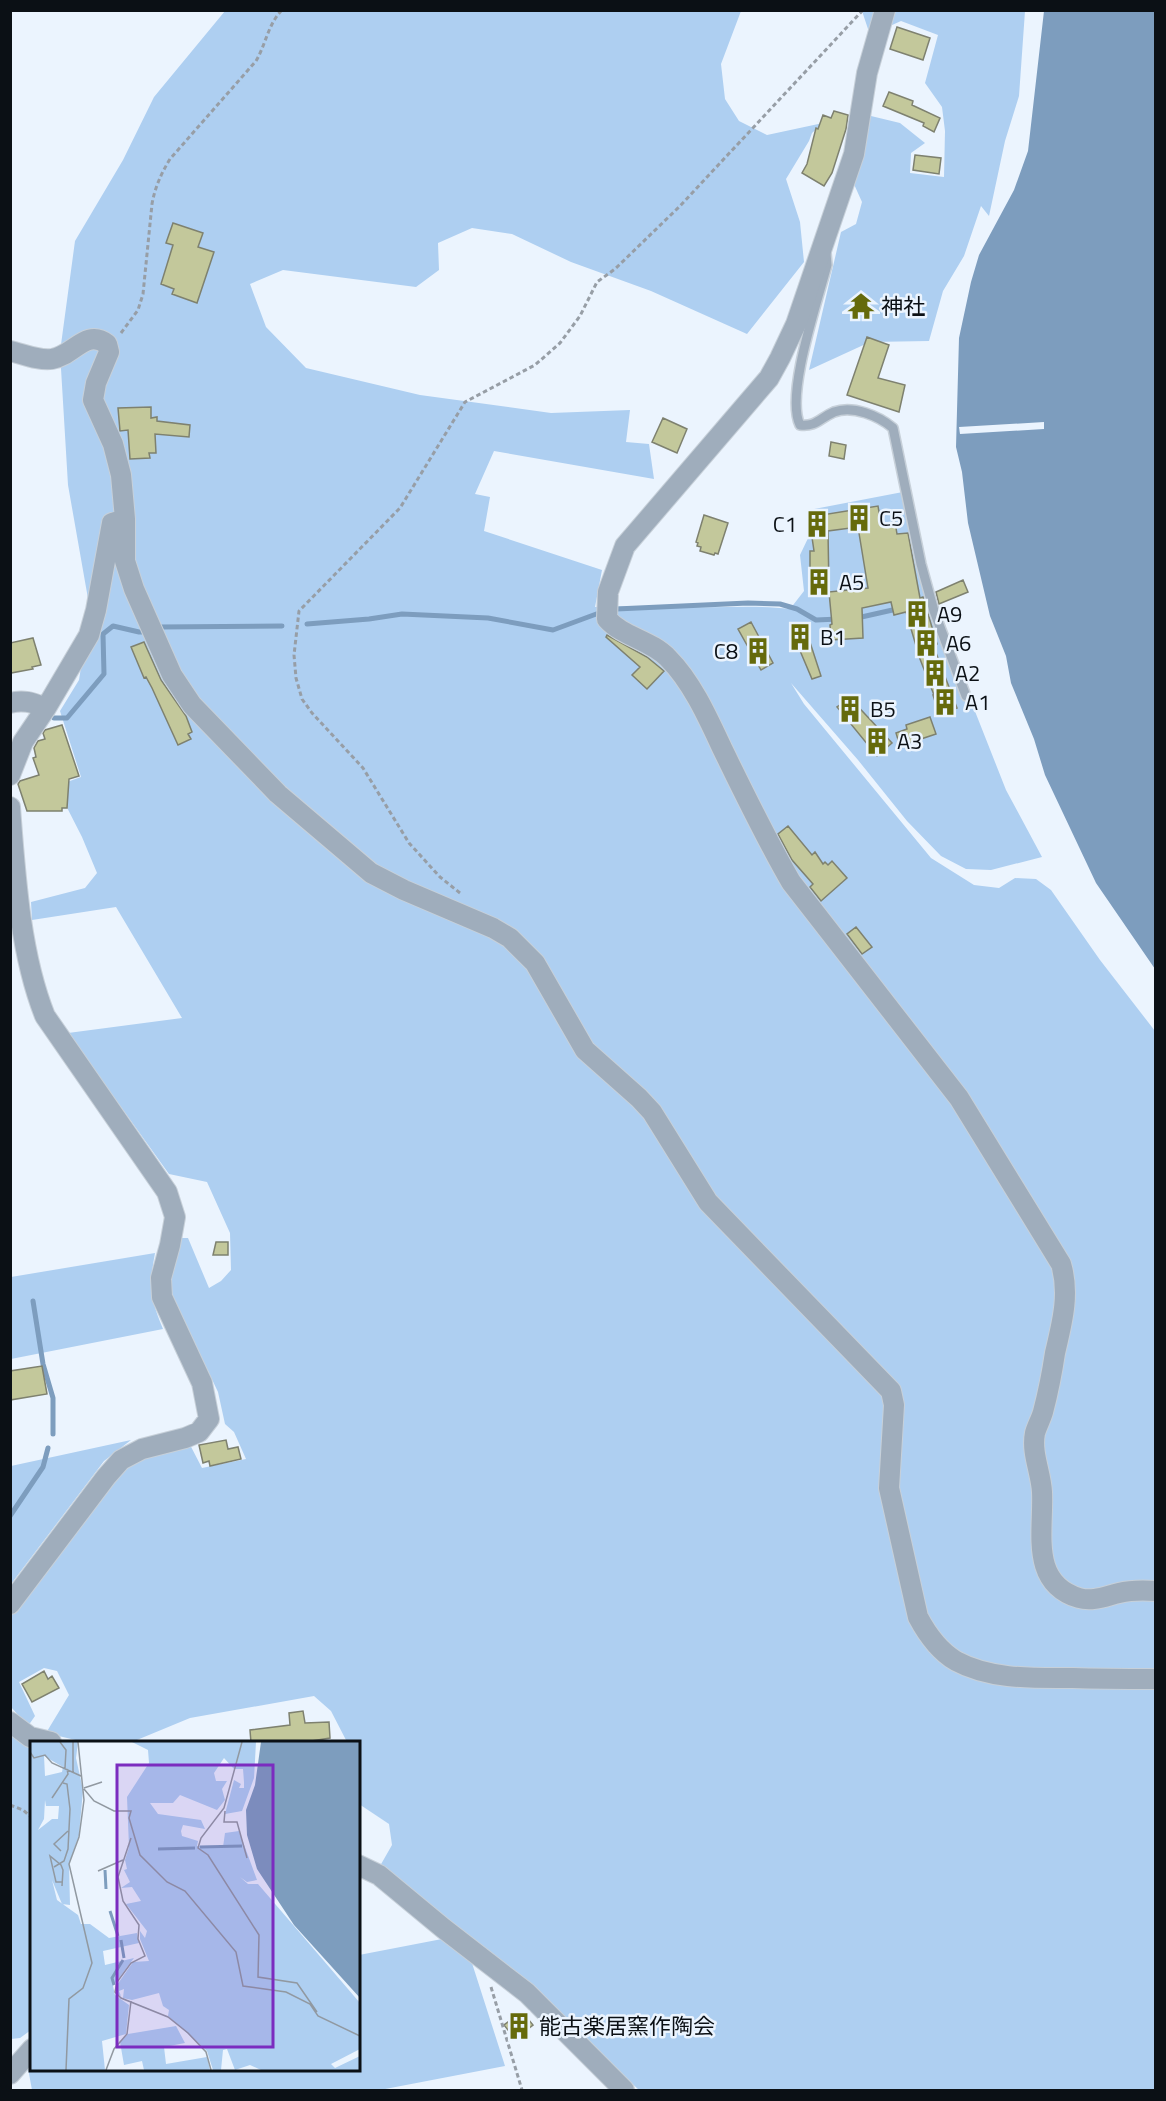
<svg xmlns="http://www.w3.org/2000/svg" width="1166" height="2101" font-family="'Titillium Web','Noto Sans JP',sans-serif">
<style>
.green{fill:#aecff1}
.water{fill:#7d9dbe}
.pier{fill:#ebf4fe}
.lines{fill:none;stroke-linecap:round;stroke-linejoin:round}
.stream{stroke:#7d9dbe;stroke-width:5}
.building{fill:#c3c89b;stroke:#7e816f;stroke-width:1.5;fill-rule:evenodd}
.lane-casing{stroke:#c7d0d9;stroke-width:12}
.street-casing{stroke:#c7d0d9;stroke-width:22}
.path{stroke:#979ea6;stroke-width:3;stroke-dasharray:4.5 3;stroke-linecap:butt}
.lane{stroke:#9fadbc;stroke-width:9}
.street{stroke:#9fadbc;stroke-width:20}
.labels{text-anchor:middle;stroke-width:5;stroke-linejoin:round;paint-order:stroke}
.poi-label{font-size:22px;fill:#0b1015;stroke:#ebf4fe;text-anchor:start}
.inset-river{fill:none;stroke:#7d9dbe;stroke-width:3}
.inset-road{fill:none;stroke:#9199a1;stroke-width:1.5}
.view{fill:#7b2cbf;fill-opacity:0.15;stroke:#7b2cbf;stroke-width:3}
.inset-edge{fill:none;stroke:#0b1015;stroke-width:3}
</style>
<rect width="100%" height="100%" fill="#ebf4fe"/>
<!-- green -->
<path class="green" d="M 225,11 L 741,11 L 721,64 L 725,99 L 739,121 L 767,135 L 823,123 L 812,133 L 809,141 L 786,179 L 800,222 L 804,262 L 747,334 L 651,291 L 571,262 L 512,234 L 472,228 L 438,243 L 439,270 L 416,287 L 283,270 L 250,284 L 266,327 L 306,368 L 420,395 L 551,413 L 630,410 L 626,442 L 649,444 L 654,479 L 494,451 L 475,494 L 490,497 L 484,531 L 602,570 L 595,607 C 627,606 660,607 693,607 C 726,608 757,605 790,609 L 804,591 L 800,555 L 810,534 L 806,518 L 809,510 L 908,491 L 932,594 L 941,625 L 1006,790 L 1042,857 L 991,870 L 966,869 L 941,856 L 907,821 L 858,760 L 791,683 L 804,704 L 931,858 L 974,885 L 999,888 L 1015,878 L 1036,879 L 1051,890 L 1100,960 L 1155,1031 L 1155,2090 L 639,2090 L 521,1979 L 380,1866 L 392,1845 L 389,1824 L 359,1804 L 358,1742 L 347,1742 L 331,1711 L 314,1696 L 190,1718 L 132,1742 L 84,1742 L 46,1733 L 69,1695 L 57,1671 L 44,1668 L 19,1682 L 35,1716 L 28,1726 L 11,1707 L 10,1617 L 31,1583 L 125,1463 L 187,1439 L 202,1468 L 246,1459 L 234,1432 L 225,1424 L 218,1392 L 172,1295 L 170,1277 L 177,1238 L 188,1238 L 209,1288 L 221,1281 L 231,1270 L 230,1233 L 207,1182 L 169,1174 L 68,1033 L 182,1018 L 116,907 L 32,920 L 31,902 L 85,888 L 97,873 L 82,837 L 56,786 L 81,777 L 60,711 L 79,680 L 90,610 L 68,485 L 60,352 L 75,241 L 123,160 L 154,97 Z
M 862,11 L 1025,11 L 1019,96 L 1005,141 L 989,216 L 981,206 L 964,256 L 943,291 L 929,341 L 870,342 L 809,370 L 841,232 L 856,224 L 862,202 L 853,182 L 871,116 L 900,123 L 925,143 L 911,153 L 910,173 L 944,177 L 945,131 L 942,107 L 925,83 L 938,35 L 901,21 L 870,35 Z
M 155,1253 C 149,1286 150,1298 163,1329 L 11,1359 L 11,1277 Z
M 131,1440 L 104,1461 L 11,1584 L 11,1466 Z
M 10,1736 L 32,1745 L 31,2030 L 20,2038 L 11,2039 Z
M 442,1939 L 471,1960 L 505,2066 L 380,2090 L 32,2090 L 27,2063 L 31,2059 L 32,2070 L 358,2070 L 359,1955 Z"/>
<!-- water -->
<path class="water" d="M 1044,11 L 1155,11 L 1155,969 L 1096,883 L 1045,775 L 1034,739 L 1011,683 L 1006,656 L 990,616 L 968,523 L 962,472 L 956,447 L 959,338 L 971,282 L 979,255 L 1014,190 L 1028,151 Z"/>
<!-- pier -->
<path class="pier" d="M 1044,422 L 1044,429 L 960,434 L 959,427 Z"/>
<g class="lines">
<!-- stream -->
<path class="stream" d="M 616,609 L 748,603 L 780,604 L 797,609 L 816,620 L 839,619
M 857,618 L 897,609
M 307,624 L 369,619 L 402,614 L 488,618 L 553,630 L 599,613
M 159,627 L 282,626
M 54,718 L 67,718 L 104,674 L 103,634 L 113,626 L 139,632 L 146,632
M 33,1301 L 43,1364 L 53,1398 L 53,1434
M 10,1516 L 43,1467 L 48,1448"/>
</g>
<!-- building -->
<path class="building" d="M 897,27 L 930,38 L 923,60 L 890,49 Z
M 889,92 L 913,101 L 912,105 L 940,118 L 934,132 L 923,126 L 924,123 L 883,106 Z
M 834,111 L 848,115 L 846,129 L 832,173 L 824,186 L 802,173 L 807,164 L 816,128 L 818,129 L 823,115 L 831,118 Z
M 915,155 L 941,158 L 939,174 L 913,170 Z
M 173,223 L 203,233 L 198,247 L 214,252 L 197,303 L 172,294 L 174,289 L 161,284 L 173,245 L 166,243 Z
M 867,337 L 889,345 L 878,378 L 905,385 L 899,412 L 847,395 Z
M 151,407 L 151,418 L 157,417 L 157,421 L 190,425 L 189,437 L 155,434 L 156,453 L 149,453 L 150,458 L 130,459 L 128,430 L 120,431 L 118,408 Z
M 663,418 L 687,429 L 677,453 L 652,442 Z
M 831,442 L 846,445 L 844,459 L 829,456 Z
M 878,506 L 881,524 L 895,522 L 897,534 L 908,533 L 920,598 L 923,597 L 937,644 L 933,645 L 957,708 L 939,714 L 933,695 L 934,695 L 920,659 L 906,612 L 894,615 L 891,602 L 862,608 L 863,638 L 831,640 L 830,625 L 832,624 L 829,592 L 810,593 L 810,551 L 814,551 L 809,517 ZM 858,527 L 868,588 L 829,592 L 828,531 Z
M 704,515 L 728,523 L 718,554 L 715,553 L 714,555 L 700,551 L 701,547 L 697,546 L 698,543 L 696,542 Z
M 963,580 L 968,592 L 939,604 L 936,592 Z
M 751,622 L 773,663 L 761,670 L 738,629 Z
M 805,627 L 821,676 L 812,679 L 798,646 L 796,647 L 791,631 Z
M 607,635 L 647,657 L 664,671 L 647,689 L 632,675 L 640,667 L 606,637 Z
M 33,638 L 41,665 L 32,667 L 33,669 L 11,673 L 10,643 Z
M 144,642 L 161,680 L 186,716 L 192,732 L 188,734 L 191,739 L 178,745 L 152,688 L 146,677 L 144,678 L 131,647 Z
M 850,698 L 892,743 L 877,756 L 837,707 Z
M 930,717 L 936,734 L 900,746 L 896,733 L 907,729 L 906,725 Z
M 62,725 L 79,776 L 69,779 L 67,808 L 62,808 L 62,811 L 27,811 L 18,784 L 20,781 L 39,775 L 33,758 L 36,757 L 34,748 L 38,741 L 45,739 L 43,733 L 45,730 Z
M 788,826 L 812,855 L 815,852 L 823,864 L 825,862 L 828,865 L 832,861 L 847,878 L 821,901 L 810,887 L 813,884 L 792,860 L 778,834 Z
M 856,927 L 872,947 L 862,954 L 847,934 Z
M 216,1242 L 228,1242 L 228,1255 L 213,1255 Z
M 42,1366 L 47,1394 L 10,1400 L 10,1371 Z
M 226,1440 L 228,1449 L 238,1447 L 241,1459 L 210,1466 L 209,1461 L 203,1463 L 199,1445 Z
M 44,1671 L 48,1679 L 52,1676 L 59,1688 L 32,1702 L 22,1684 Z
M 303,1711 L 305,1723 L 329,1722 L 330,1738 L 299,1743 L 251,1743 L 250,1730 L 290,1725 L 289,1713 Z
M 520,2013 L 523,2017 L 525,2015 L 533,2025 L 515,2039 L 504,2025 Z"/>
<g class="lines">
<defs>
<path id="lane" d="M 826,253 L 827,265 C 818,300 785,395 800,425 C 816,427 820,418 834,412 C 853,405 879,416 893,428 L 921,564 L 934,611 L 966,696"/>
<path id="street" d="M 885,10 L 867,73 L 854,154 L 796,324 L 780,358 L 769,378 L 625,546 L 608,592 L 607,619 C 623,637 651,640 668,658 C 692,682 708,718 722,748 C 744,793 766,839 791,882 L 959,1098 L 1061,1264 C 1070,1294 1062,1323 1055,1353 C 1052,1373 1048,1393 1043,1412 C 1041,1419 1037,1426 1035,1433 C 1031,1453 1041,1472 1042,1492 C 1044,1530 1029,1583 1079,1598 C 1093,1602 1106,1596 1119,1593 C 1131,1590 1143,1590 1156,1591
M 10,351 C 23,354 39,361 52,359 C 73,356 86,328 107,344 L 109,352 L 96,383 L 93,400 L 113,444 L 121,475 L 125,519 L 125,561 L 134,589 L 172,675 L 192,705 L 278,794 L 371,873 L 404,890 L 493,928 L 510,938 L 535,963 L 585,1050 L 639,1098 L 652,1112 L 708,1202 L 891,1391 L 894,1405 L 889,1488 L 918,1617 C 927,1634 939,1651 956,1661 C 991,1680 1035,1678 1073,1678 C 1101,1679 1128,1679 1156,1679
M 10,703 C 24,699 33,703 46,708
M 10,775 L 23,742 L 46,708 L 89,635 L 96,610 L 112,523 L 125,519
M 10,807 C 15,873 20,954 45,1016 L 167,1192 L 175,1217 L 170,1245 L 161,1278 L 162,1297 L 202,1383 L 209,1419 L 199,1432 L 185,1438 L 142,1449 L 121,1460 L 106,1477 L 10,1604
M 10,1722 L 30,1737 L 51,1742
M 358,1865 L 379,1875 L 443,1928 L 527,1993 L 624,2090
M 10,2074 L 32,2049"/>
</defs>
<!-- lane casing -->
<use href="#lane" class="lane-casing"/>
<!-- street casing -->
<use href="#street" class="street-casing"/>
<!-- path -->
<path class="path" d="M 121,333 L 138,310 L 143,294 L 152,204 C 155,187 161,174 170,159 L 256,61 C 266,44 268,24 282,10
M 460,893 L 440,877 L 409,843 L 363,768 L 312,713 L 302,699 L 296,678 L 294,655 L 299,611 L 400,508 L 465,402 L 535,365 L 560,343 L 580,316 L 597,282 L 615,269 L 680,206 L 863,10
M 10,1805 L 23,1810 L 32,1818
M 491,1987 L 522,2090"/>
<!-- lane -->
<use href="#lane" class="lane"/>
<!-- street -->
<use href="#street" class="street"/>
</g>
<!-- icons -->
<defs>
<symbol id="temple-bare" viewBox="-9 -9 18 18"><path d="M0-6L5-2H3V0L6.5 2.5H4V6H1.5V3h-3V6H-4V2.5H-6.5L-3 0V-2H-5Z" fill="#656a0b" stroke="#ebf4fe" stroke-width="2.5" paint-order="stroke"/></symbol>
<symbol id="building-bare" viewBox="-9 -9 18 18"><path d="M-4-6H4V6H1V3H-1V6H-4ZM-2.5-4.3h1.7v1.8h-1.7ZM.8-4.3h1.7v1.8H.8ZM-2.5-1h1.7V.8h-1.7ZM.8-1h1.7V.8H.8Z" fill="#656a0b" stroke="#ebf4fe" stroke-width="2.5" paint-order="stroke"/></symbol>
</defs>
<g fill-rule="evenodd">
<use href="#temple-bare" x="842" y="287" width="38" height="38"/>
<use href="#building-bare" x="840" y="499" width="38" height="38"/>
<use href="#building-bare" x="798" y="505" width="38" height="38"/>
<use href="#building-bare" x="800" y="563" width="38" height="38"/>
<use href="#building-bare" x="898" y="595" width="38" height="38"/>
<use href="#building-bare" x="781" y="618" width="38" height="38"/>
<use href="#building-bare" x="907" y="624" width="38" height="38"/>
<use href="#building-bare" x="739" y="632" width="38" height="38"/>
<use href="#building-bare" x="916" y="654" width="38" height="38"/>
<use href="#building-bare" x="926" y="683" width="38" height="38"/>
<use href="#building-bare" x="831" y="690" width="38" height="38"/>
<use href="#building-bare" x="858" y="722" width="38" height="38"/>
<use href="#building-bare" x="500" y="2007" width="38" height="38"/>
</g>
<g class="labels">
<!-- poi labels -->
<g class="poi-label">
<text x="881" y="314">神社</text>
<text x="879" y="526">C5</text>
<text x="797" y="532" text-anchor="end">C1</text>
<text x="839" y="590">A5</text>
<text x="937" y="622">A9</text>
<text x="820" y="645">B1</text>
<text x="946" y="651">A6</text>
<text x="738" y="659" text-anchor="end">C8</text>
<text x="955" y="681">A2</text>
<text x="965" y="710">A1</text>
<text x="870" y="717">B5</text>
<text x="897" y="749">A3</text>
<text x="539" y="2034">能古楽居窯作陶会</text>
</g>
</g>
<!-- overview -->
<g transform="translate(30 1741)">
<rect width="330" height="330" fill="#ebf4fe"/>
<path d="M 0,1 L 48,1 L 46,17 L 53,49 L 49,94 L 39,123 L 40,164 L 32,163 L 22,139 L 27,159 L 48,174 L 51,183 L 60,183 L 79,197 L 107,192 L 109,202 L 73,210 L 75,224 L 104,217 L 83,245 L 85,254 L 99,264 L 96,293 L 72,300 L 75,329 L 0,329 ZM 14,15 L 33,26 L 32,31 L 15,35 ZM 15,59 L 16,65 L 29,65 L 28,78 L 22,78 L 8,89 L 14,78 ZM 102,1 L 226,1 L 224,37 L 212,70 L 195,73 L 204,39 L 211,43 L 209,47 L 214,47 L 214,41 L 213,28 L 204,28 L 194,17 L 184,32 L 186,40 L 197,40 L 192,48 L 195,59 L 187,69 L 150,54 L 143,62 L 120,62 L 128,73 L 171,79 L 175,88 L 153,84 L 151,90 L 152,95 L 168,100 L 167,105 L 193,106 L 195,92 L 209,90 L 227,139 L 217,141 L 210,136 L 218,143 L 228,143 L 330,262 L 330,308 L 301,323 L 305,327 L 330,315 L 330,329 L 231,329 L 220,324 L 205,329 L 197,308 L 193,309 L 191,329 L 183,329 L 177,310 L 138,275 L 139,269 L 133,265 L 129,252 L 102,259 L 93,257 L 94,248 L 89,250 L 91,255 L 86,252 L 87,244 L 103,221 L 119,220 L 110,198 L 110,190 L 115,197 L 117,190 L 96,163 L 111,160 L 102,146 L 91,147 L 100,141 L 94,129 L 97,128 L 95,119 L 99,106 L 97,56 L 119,22 L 118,9 ZM 146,285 L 155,302 L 134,306 L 136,323 L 177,316 L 180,329 L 114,329 L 112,320 L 94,324 L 90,301 L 98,293 Z" fill="#aecff1" fill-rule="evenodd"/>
<path d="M 231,1 L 330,1 L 330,257 L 264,184 L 227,128 L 217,94 L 216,69 L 225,44 Z" fill="#7d9dbe"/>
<path class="inset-river" d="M 170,106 L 212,105M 128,108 L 165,107M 75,129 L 76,148M 80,170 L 88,195M 91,199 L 94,217M 84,244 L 82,237 L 93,219"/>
<path class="inset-road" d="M 30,1 L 36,9 L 35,27M 43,1 L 43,31M 212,1 L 194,67 L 171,97 L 168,107 L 178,114 L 229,194 L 228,236 L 267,242 L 287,271M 0,11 L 4,17 L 15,14 L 22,22 L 51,35M 54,47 L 72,41M 54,48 L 64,60 L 84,70 L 101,70 L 99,77 L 110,114 L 137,141 L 155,150 L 206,211 L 213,245 L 256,251 L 280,263 L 288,275 L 330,295M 22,57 L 38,33 L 37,28M 195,70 L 194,81 L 207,81 L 217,117M 101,97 L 88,136 L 93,160 L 109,184 L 108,198 L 115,215 L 101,222 L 87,241 L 85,251 L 91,257 L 138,276 L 158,292 L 176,311 L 181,329M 31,110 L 24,103 L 38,90M 24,126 L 34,120 L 38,108 L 40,68 L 37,43 L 33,42M 68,130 L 93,119M 32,145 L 33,129 L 31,124 L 20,115 L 26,141 L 32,141M 36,329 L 39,258 L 53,247 L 62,222 L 39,123 L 49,96 L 54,59 L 48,1M 76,329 L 84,308 L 97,293 L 101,260"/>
<path class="view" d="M 87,24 L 243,24 L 243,306 L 87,306 Z"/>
<rect width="330" height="330" class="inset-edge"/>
</g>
<!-- border -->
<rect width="1166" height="2101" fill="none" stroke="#0b1015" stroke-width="24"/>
</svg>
